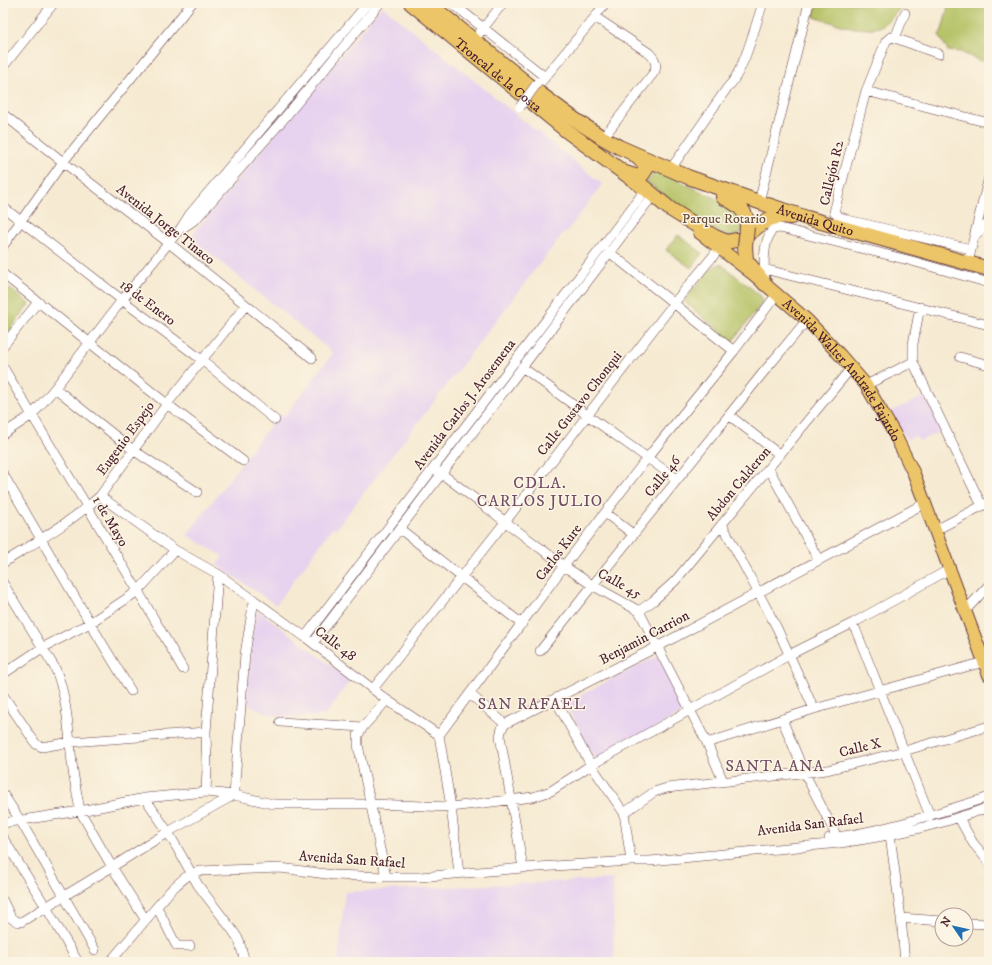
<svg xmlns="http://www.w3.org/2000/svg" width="992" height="965" font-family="'IM FELL DW Pica',serif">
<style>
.built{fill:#e7d2ef}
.green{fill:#b4c164;stroke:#7f7048}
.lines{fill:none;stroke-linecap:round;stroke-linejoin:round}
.minor-casing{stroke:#643d44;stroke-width:10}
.major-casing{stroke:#643d44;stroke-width:14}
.highway-casing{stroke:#643d44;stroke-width:16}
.minor{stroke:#fff;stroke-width:9}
.major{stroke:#edc569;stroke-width:12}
.highway{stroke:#edc569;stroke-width:14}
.minor-bridge-casing{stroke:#643d44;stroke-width:10;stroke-linecap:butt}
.highway-bridge-casing{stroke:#643d44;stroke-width:16;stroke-linecap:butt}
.minor-bridge{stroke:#fff;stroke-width:9}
.highway-bridge{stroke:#edc569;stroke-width:14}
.labels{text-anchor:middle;stroke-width:3;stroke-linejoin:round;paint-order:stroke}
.street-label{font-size:14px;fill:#4a1f2b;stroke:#fcf5e5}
.park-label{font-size:14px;fill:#6a503c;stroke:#fcf5e5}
.quarter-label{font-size:16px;letter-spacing:1px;fill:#704c63;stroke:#fcf5e5}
</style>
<rect width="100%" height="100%" fill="#fcf5e5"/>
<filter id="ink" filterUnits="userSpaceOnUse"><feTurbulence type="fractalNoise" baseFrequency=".025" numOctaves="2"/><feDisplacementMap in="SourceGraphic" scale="8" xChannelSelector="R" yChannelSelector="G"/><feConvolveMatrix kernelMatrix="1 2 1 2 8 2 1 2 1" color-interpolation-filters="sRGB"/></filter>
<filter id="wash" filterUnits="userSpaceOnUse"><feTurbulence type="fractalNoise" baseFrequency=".012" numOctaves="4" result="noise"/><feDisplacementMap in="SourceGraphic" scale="16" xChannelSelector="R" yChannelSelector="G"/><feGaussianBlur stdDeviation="0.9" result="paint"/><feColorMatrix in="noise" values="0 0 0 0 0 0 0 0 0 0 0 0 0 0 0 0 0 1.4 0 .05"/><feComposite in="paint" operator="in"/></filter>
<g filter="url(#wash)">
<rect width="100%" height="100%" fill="#f6ead2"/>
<!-- built -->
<path class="built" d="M 382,6 L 602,184 L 566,233 L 564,232 L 336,529 L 333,527 L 276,605 L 217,565 L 223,556 L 187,535 L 279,414 L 284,417 L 333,353 L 190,237 Z
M 927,395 L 943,430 L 920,441 L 916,436 L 907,440 L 890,412 Z
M 258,610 L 350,680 L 326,715 L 297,718 L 272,715 L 251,706 L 246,700 L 252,637 Z
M 659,655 L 687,710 L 596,761 L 565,703 Z
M 613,879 L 614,962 L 338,962 L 345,892 Z"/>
<!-- green -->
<path class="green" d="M 816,3 L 899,3 L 903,5 C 897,11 892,18 886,23 C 870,37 832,22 814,17 Z
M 949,3 L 989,3 L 989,59 L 980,61 L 961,52 L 948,51 L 939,35 L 942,30 Z
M 652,168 L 736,208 L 742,217 L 742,232 L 732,237 L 719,233 L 646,182 C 651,179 654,174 652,168 Z
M 678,235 L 702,253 L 691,268 L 666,250 Z
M 719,264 L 722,265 L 761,296 L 762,303 L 732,342 L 684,301 L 710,269 Z
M 9,288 L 29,304 L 8,333 L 3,329 L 3,296 Z"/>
</g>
<g filter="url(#ink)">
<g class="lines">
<defs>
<path id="minor" d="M 452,3 L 545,77
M 905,13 L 895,38 L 891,37 L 886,41 L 866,91 L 834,212 L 838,216 L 848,220 L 971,249
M 895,38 L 939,54
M 474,40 L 503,3
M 3,67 L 54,3
M 541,82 L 595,17
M 866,91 L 989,123
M 3,114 L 63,162 L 169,243 L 312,358
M 603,138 L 655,71 C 657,63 655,59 649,53 L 595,17 L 605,3
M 670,170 L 727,88 C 743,74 755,27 762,6
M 759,202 L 809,3
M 3,207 L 122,300 L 202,360 L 275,420
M 184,227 L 196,219 L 281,122 L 380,3
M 974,237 L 989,177
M 3,246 L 63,162 L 192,3
M 609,252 L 734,351
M 968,263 L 974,237 L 989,222
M 764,269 L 989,325
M 3,274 L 167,404 L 243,461
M 765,283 C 764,266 762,243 773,229 L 780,228 L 912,261 L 989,283
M 3,346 L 38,302
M 960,357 L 989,365
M 913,362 L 913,344 L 920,307
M 3,367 L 138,591 L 183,669
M 522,367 L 587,415 L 677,479
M 866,385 L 913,362 L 982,506
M 55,388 L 133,450 L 197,492
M 729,415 L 780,455
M 3,434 L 32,415 L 55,388 L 122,300 L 181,228 L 190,214 L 368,3
M 769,469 L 818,559
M 438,471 L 564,566 L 592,585 L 639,611 L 707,743 L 723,781
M 3,474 L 90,623 L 131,691
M 100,496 L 175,550 L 218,574 L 305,637 L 387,700 L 439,735 L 451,807 L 459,873
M 605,513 L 633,534
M 722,524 L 777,628 L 814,709
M 400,529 L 522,624
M 936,530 L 989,502
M 3,563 C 36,542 71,522 100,496 L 167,404 L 246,305
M 3,583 L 55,668 C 68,697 69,740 73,771 C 75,785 78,798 80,811 L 3,823
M 254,600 L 245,654 L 234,795 L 273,804 L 371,804 L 451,807 L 533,797 L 551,791 L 591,765 L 789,655 L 853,623 L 950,569
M 639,611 L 653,601 L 675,581 L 852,367
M 965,611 L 989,585
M 853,623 L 930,816
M 305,637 L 646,189
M 313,643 L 653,195
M 540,651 L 762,374 L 807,320
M 3,674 L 42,648 L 90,623 L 138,591 L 175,550
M 373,689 L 505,522 L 674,303 L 719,249
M 470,694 L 505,724
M 3,695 L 36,744 L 42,747 L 71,742 L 206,732 L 207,769 L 206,792
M 555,699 L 591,765 L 624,813
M 782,719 L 804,772 L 837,837
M 280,722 L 363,727
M 206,732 L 218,574
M 439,735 L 564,566 L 648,457 L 734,351 L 777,294
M 707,743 L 814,709 L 984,662
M 3,794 L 20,820 L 95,950
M 145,798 L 80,811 L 112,867 L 168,832 L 234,795 L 206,792 L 145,798 L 168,832 L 198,885 L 233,931 L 239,940 L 245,962
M 959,818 L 973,843 L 989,862
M 890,835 L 901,918 L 905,962
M 3,838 L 46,907 L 78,962
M 829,838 C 883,832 937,813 989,797
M 631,861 L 624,813 L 654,792 L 667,788 L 827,770 L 904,751 L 989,726
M 523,868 L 500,736 L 502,728 L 505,724 L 657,647 L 925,503
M 386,877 L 358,745 L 358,735 L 363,727 L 387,700
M 3,901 L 11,918 L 18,922 L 21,922 L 112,867 L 145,919
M 157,907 L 176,945 L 179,946 L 190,946
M 901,918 L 942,921
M 966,923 L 989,924
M 110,962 L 171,890 C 180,882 187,874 199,871 L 280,868 L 334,875 L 386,877 L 420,877 L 523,868 L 631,861 L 650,861 L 840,843 C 891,836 941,825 989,807"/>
<g id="major">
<path id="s1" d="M 700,233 L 753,274 L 807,320 L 840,355 L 866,385 L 894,433 L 914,474 L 989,675"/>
</g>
<g id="highway">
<path id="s2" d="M 411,3 L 567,131 L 646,189 L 670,209 L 715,237 L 727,242 L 736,240"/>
<path id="s3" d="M 428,3 L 535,90 L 574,119 L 603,138 L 619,147 L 688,177 L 759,202 L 807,218 L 989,269"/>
<path d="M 625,173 L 638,177 L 642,175 L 646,169 L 644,163 L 635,155"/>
<path d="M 723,197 C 737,204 748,210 747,227"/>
<path d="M 751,232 C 765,220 772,215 791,217"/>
<path d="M 745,247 L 746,260 L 765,284"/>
</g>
</defs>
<!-- minor casing -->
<use href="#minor" class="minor-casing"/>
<!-- major casing -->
<use href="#major" class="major-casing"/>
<!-- highway casing -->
<use href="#highway" class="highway-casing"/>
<!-- minor -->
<use href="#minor" class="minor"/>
<!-- major -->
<use href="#major" class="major"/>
<!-- highway -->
<use href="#highway" class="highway"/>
<defs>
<path id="minor-bridge" d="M 520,107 L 538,82"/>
<path id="highway-bridge" d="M 745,247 L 747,227"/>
</defs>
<!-- minor-bridge casing -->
<use href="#minor-bridge" class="minor-bridge-casing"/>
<!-- highway-bridge casing -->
<use href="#highway-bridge" class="highway-bridge-casing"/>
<!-- minor-bridge -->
<use href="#minor-bridge" class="minor-bridge"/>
<!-- highway-bridge -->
<use href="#highway-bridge" class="highway-bridge"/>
</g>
</g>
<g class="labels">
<!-- street labels -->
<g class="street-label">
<text dy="5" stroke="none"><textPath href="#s2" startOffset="113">Troncal de la Costa</textPath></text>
<text transform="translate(831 173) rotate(-77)" y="5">Callejón R2</text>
<text dy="5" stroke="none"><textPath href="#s3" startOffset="449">Avenida Quito</textPath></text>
<text transform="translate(166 224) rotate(38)" y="5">Avenida Jorge Tinaco</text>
<text transform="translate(148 302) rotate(37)" y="5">18 de Enero</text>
<text dy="5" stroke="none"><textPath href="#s1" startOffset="199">Avenida Walter Andrade Fajardo</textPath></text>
<text transform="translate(579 403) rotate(-52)" y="5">Calle Gustavo Chonqui</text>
<text transform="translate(464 404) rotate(-53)" y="5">Avenida Carlos J. Arosemena</text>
<text transform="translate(125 438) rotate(-54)" y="5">Eugenio Espejo</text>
<text transform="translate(662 476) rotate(-51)" y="5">Calle 46</text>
<text transform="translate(738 483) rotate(-50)" y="5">Abdon Calderon</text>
<text transform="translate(111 521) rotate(59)" y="5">1 de Mayo</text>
<text transform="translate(558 552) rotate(-53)" y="5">Carlos Kure</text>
<text transform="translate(620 583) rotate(29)" y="5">Calle 45</text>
<text transform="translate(644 637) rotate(-28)" y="5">Benjamin Carrion</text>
<text transform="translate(336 643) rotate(37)" y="5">Calle 48</text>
<text transform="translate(860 747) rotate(-14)" y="5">Calle X</text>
<text transform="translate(810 824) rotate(-7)" y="5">Avenida San Rafael</text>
<text transform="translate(352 859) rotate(4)" y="5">Avenida San Rafael</text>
</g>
<!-- park labels -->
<g class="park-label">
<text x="724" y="223">Parque Rotario</text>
</g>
<!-- quarter labels -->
<g class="quarter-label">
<text x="540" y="488">CDLA.<tspan x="540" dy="18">CARLOS JULIO</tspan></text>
<text x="532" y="709">SAN RAFAEL</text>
<text x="775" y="771">SANTA ANA</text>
</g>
</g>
<!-- margin -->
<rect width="992" height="965" fill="none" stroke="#fcf5e5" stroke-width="16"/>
<!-- north arrow -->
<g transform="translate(954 927) rotate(304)"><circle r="19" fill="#fcf5e5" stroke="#b59f9b"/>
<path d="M0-3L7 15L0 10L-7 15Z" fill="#1f6fb2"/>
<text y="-6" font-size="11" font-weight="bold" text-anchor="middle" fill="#4a1f2b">N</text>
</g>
</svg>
